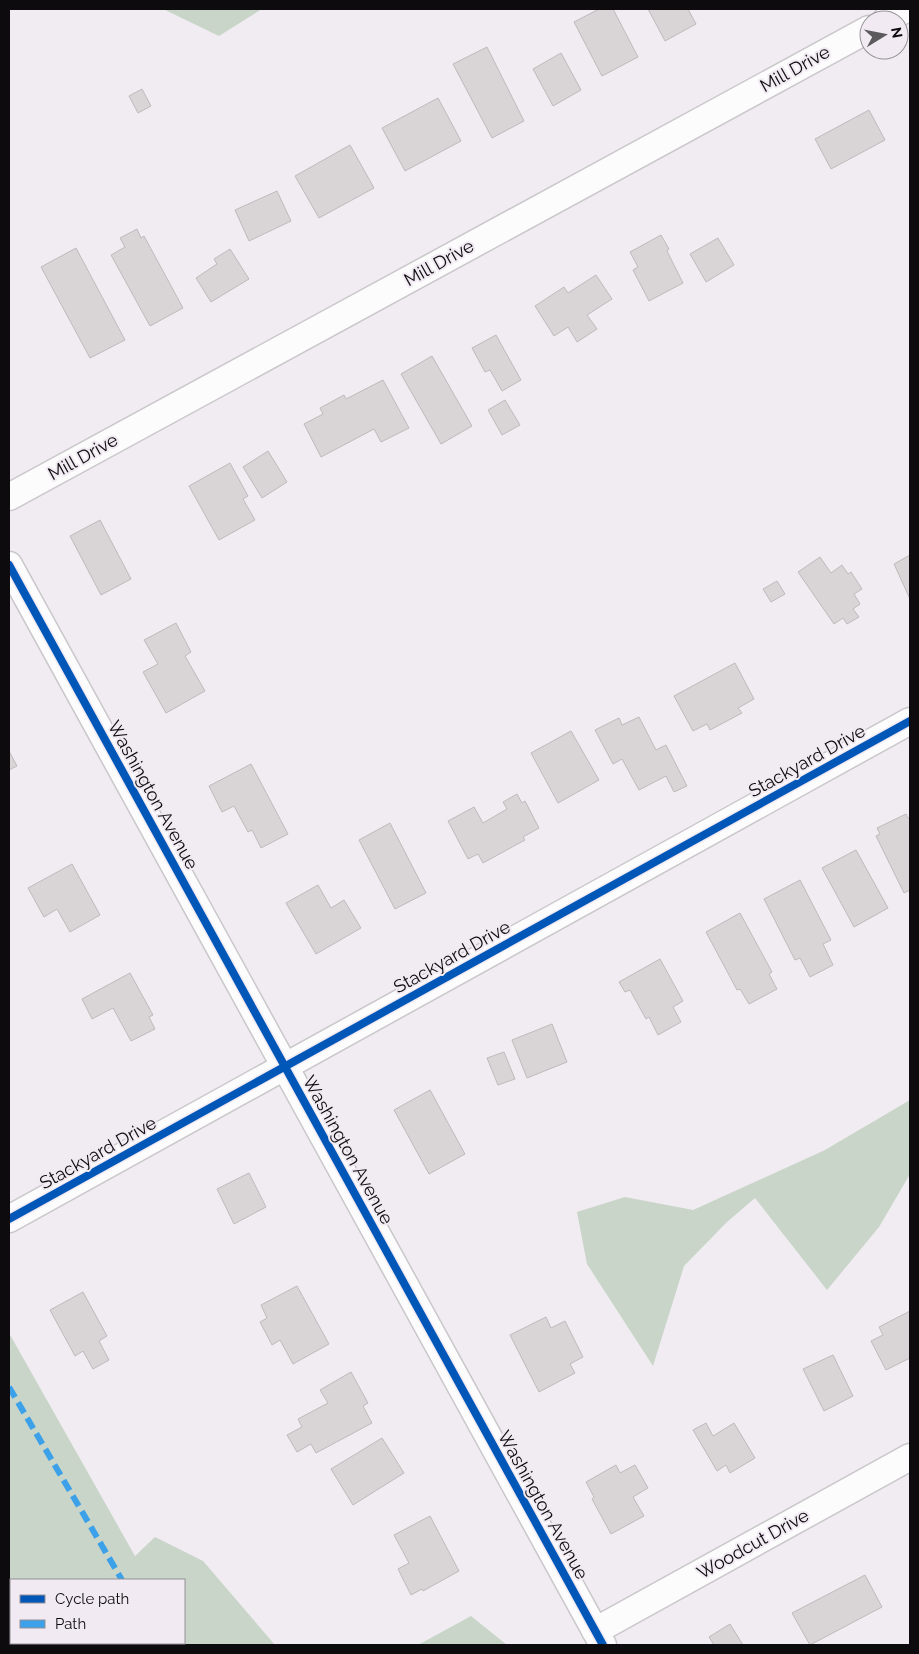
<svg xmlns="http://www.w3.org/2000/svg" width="919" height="1654" font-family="Raleway,sans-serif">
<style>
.green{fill:#c8d5c8;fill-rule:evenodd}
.building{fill:#d9d5d6;stroke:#bebabc}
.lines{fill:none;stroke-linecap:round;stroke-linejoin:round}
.minor-casing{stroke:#cac7cb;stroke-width:29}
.minor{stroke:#fdfcfd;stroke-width:26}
.quiet{stroke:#3ca1e9;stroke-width:6;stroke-dasharray:12 6;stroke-linecap:butt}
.cycleway-casing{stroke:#f1eaf3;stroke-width:11}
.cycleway{stroke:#0057b8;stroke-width:8}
.labels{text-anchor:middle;stroke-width:4;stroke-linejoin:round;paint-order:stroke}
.street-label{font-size:18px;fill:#0d0b0e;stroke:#f1eaf3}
</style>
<rect width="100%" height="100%" fill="#f0ecf1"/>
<!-- green -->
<path class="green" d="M 163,9 L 262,9 L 219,36 Z
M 910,1100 L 910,1174 L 879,1227 L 827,1290 L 755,1198 L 727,1222 L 684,1266 L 653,1366 L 587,1264 L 577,1212 L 625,1197 L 693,1210 L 825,1150 Z
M 9,1333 L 135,1556 L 155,1537 L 203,1561 L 275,1645 L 9,1645 ZM 184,1580 L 184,1643 L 11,1643 L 11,1580 Z
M 471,1616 L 507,1645 L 418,1645 Z"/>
<!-- building -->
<path class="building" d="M 599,9 L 613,9 L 638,57 L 602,76 L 574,22 Z
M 648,9 L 688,9 L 696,24 L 665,41 Z
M 487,47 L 524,121 L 492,138 L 453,64 Z
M 561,53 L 581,90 L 553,106 L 533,69 Z
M 142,89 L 151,106 L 138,113 L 129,96 Z
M 438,98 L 461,141 L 405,171 L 382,128 Z
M 869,110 L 885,140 L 831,169 L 815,139 Z
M 350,145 L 374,188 L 319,218 L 295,176 Z
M 277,191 L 291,221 L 249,241 L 235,210 Z
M 137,229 L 141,238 L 144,236 L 183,308 L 150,326 L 111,255 L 125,247 L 120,238 Z
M 661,235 L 669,249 L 667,251 L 683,283 L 649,301 L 633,270 L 638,267 L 630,252 Z
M 718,238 L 734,265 L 706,282 L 690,254 Z
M 76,248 L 125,340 L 90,358 L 41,267 Z
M 230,249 L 249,279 L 211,302 L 196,278 L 217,264 L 214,259 Z
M 596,275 L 612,299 L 587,315 L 597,329 L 577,342 L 568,327 L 554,336 L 535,306 L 564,287 L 568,293 Z
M 496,335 L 521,380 L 502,391 L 490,370 L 485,372 L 472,348 Z
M 432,356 L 472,426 L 441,444 L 401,374 Z
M 383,380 L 409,428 L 381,442 L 374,429 L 321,457 L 304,424 L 323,414 L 320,408 L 344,395 L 346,399 Z
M 505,400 L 520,425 L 502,435 L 488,410 Z
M 268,451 L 287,482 L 262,498 L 243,467 Z
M 230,463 L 248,496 L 243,499 L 255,520 L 219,540 L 189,486 Z
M 100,520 L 131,579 L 101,595 L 70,536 Z
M 910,555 L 910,599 L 894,564 Z
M 820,557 L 831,573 L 842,565 L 848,574 L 851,572 L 862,589 L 854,594 L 860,604 L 853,609 L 859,617 L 847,624 L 843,618 L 834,624 L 798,572 Z
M 777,581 L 785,594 L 771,602 L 763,589 Z
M 176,623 L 191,652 L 185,656 L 205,691 L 166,713 L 143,672 L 158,664 L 144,640 Z
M 735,663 L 754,699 L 738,708 L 742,713 L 710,730 L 707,724 L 693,731 L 674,696 Z
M 639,717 L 656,750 L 666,745 L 687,786 L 674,792 L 666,776 L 639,790 L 622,759 L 613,764 L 595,730 L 619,718 L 622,725 Z
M 571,731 L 599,780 L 558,803 L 531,753 Z
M 9,751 L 17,766 L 9,770 Z
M 251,764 L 288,834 L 261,848 L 252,830 L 248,832 L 234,806 L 222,812 L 209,786 Z
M 517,794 L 522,803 L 525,801 L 539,828 L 523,837 L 525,840 L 483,863 L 478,854 L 468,859 L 448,821 L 474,807 L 483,823 L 507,809 L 503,802 Z
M 906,814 L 908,818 L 910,818 L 910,890 L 904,893 L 876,836 L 880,834 L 877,828 Z
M 390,823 L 426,893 L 395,909 L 359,840 Z
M 856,850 L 888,908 L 854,927 L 822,868 Z
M 72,864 L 100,915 L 70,932 L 57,909 L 44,917 L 28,888 Z
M 800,880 L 831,940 L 823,944 L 833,965 L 810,977 L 800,958 L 795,960 L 764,899 Z
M 318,885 L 331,908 L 344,900 L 361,928 L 316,954 L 286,903 Z
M 740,913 L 772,972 L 769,974 L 777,989 L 749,1004 L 740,989 L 737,990 L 706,932 Z
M 660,959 L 683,1001 L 673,1007 L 681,1022 L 658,1035 L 649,1017 L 646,1019 L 630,990 L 625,992 L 619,982 Z
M 130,973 L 153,1015 L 149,1017 L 155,1029 L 131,1041 L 113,1008 L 92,1019 L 82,999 Z
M 552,1024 L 567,1062 L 527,1078 L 512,1040 Z
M 504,1052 L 515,1079 L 498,1085 L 487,1058 Z
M 430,1090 L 465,1154 L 429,1174 L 394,1110 Z
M 249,1173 L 266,1207 L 234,1224 L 217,1189 Z
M 297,1286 L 329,1344 L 293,1364 L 280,1340 L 272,1345 L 260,1322 L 267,1318 L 261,1305 Z
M 83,1292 L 107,1336 L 99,1341 L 109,1360 L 93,1369 L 83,1351 L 75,1356 L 50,1310 Z
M 910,1311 L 910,1358 L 886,1370 L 871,1341 L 883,1335 L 879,1327 Z
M 546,1317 L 551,1328 L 565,1321 L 583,1357 L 570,1364 L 575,1373 L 539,1392 L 510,1335 Z
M 833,1355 L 853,1396 L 824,1411 L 803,1369 Z
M 351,1372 L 368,1403 L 363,1406 L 372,1423 L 316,1453 L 311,1444 L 297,1452 L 287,1435 L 302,1427 L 298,1419 L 328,1403 L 320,1390 Z
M 706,1423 L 713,1436 L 734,1423 L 755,1458 L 730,1473 L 726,1465 L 717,1471 L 693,1430 Z
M 382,1438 L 404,1473 L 353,1505 L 331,1469 Z
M 616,1465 L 620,1473 L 635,1465 L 648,1488 L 633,1497 L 644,1516 L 611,1534 L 592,1499 L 594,1497 L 586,1482 Z
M 430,1516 L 459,1571 L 423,1591 L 422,1589 L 411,1595 L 398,1569 L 409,1563 L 394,1535 Z
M 865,1575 L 882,1607 L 810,1645 L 792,1613 Z
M 730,1624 L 743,1645 L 714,1645 L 709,1637 Z"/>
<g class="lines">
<defs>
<path id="minor" d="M 886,20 L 906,9
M 9,497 L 869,29
M 9,565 L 603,1645
M 9,1219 L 910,721
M 595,1631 L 910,1457"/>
</defs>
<!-- minor casing -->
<use href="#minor" class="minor-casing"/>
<!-- minor -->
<use href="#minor" class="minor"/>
<!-- quiet -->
<path class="quiet" d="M 9,1387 L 122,1580
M 161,1643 L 162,1645"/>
<defs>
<path id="cycleway" d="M 9,565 L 603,1645
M 9,1219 L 910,721"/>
</defs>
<!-- cycleway casing -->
<use href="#cycleway" class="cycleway-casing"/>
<!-- cycleway -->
<use href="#cycleway" class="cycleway"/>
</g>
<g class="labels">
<!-- street labels -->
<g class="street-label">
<text transform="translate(795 69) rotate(-29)" y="6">Mill Drive</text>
<text transform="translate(439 263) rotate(-29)" y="6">Mill Drive</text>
<text transform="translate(83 457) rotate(-29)" y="6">Mill Drive</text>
<text transform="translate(807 761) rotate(-29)" y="6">Stackyard Drive</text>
<text transform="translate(153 795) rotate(61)" y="6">Washington Avenue</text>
<text transform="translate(452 957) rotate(-29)" y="6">Stackyard Drive</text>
<text transform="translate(348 1150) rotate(61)" y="6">Washington Avenue</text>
<text transform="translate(98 1153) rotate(-29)" y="6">Stackyard Drive</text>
<text transform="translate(543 1505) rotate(61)" y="6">Washington Avenue</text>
<text transform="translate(753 1544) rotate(-29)" y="6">Woodcut Drive</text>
</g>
</g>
<!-- border -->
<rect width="919" height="1654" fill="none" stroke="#0d0b0e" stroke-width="20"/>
<!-- legend -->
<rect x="10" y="1579" width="175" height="65" fill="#f1eaf3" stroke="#969197"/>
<rect x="20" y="1595" width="25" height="8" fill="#0057b8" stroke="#969197"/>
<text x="55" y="1604" font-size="15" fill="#0d0b0e">Cycle path</text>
<rect x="20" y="1620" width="25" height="8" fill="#3ca1e9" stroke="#969197"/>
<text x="55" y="1629" font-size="15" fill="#0d0b0e">Path</text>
<!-- north arrow -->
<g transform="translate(884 35) rotate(80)"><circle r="24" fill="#f1eaf3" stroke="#969197"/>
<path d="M0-4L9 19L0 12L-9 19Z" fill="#5c5a5d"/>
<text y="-8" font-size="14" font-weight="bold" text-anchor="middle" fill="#0d0b0e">N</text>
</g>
</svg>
